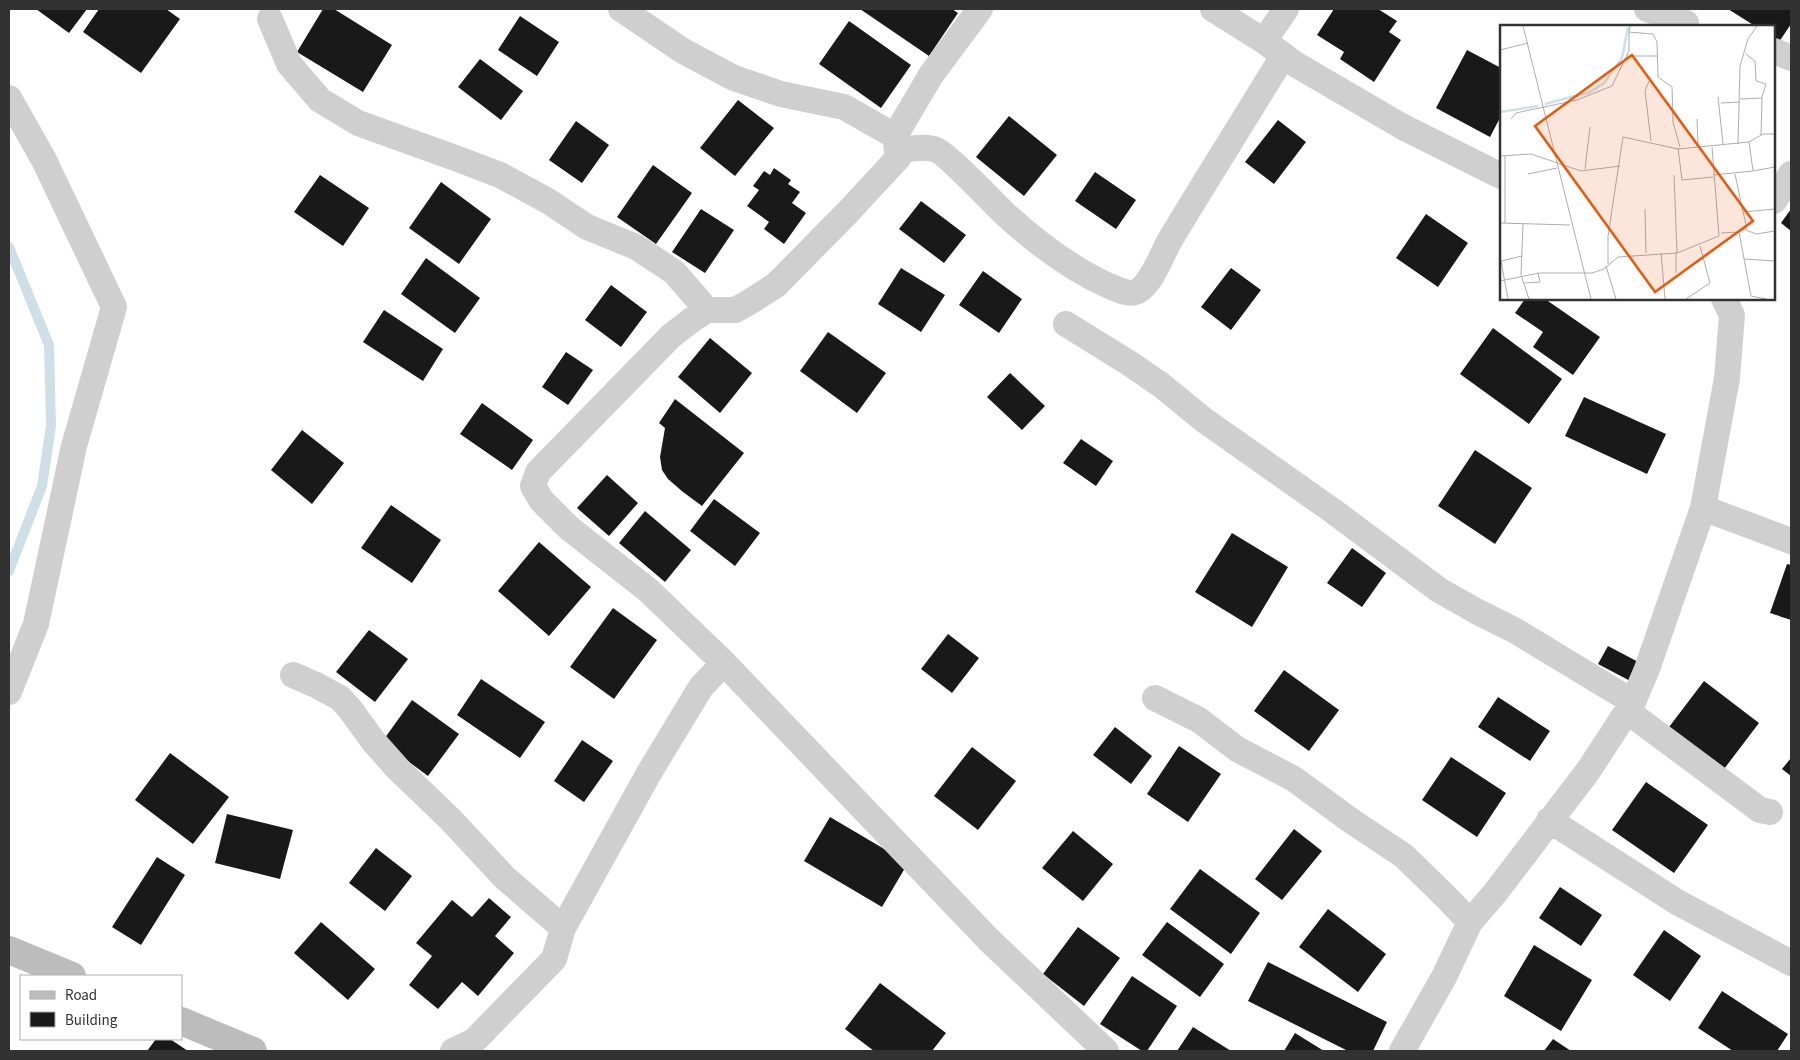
<svg xmlns="http://www.w3.org/2000/svg" width="1800" height="1060" font-family="'Source Sans 3',sans-serif">
<style>
.lines{fill:none;stroke-linecap:round;stroke-linejoin:round}
.stream{stroke:#cedfe8;stroke-width:10}
.building{fill:#191919}
.minor{stroke:#cfcfcf;stroke-width:26}
.secondary{stroke:#bcbcbc;stroke-width:28}
.inset-river{fill:none;stroke:#cedfe8;stroke-width:2.5}
.inset-road{fill:none;stroke:#adadad;stroke-width:1}
.view{fill:#e8590c;fill-opacity:0.15;stroke:#e8590c;stroke-width:2.5}
.inset-edge{fill:none;stroke:#323232;stroke-width:2.5}
</style>
<rect width="100%" height="100%" fill="#fff"/>
<g class="lines">
<!-- stream -->
<path class="stream" d="M 9,247 L 49,345 L 51,426 L 42,486 L 9,571"/>
</g>
<!-- building -->
<path class="building" d="M 36,9 L 87,9 L 69,33 Z
M 99,9 L 166,9 L 180,19 L 141,73 L 83,32 Z
M 323,9 L 334,9 L 392,45 L 363,92 L 297,52 Z
M 860,9 L 952,9 L 958,13 L 929,56 Z
M 1334,9 L 1378,9 L 1397,21 L 1389,32 L 1401,40 L 1374,82 L 1340,59 L 1344,52 L 1317,35 Z
M 1728,9 L 1791,9 L 1791,24 L 1779,42 L 1774,39 L 1774,26 L 1755,26 Z
M 520,16 L 559,42 L 537,76 L 498,50 Z
M 849,21 L 911,65 L 881,108 L 819,64 Z
M 1467,50 L 1501,68 L 1501,116 L 1490,137 L 1436,108 Z
M 480,59 L 523,91 L 501,120 L 458,87 Z
M 738,100 L 774,128 L 735,176 L 700,148 Z
M 1009,116 L 1057,155 L 1024,196 L 976,157 Z
M 1278,120 L 1306,142 L 1274,184 L 1245,162 Z
M 576,121 L 609,145 L 582,183 L 549,160 Z
M 653,165 L 692,193 L 656,244 L 617,217 Z
M 774,168 L 791,180 L 788,184 L 800,192 L 792,203 L 806,213 L 784,244 L 764,229 L 769,222 L 747,206 L 759,190 L 753,186 L 764,171 L 770,175 Z
M 1095,172 L 1136,200 L 1116,229 L 1075,201 Z
M 320,175 L 369,208 L 343,246 L 294,212 Z
M 441,182 L 491,219 L 459,264 L 409,228 Z
M 921,201 L 966,235 L 944,263 L 899,229 Z
M 701,209 L 734,230 L 705,273 L 672,252 Z
M 1791,209 L 1791,231 L 1781,223 Z
M 1426,214 L 1468,243 L 1438,287 L 1396,258 Z
M 426,258 L 480,298 L 455,333 L 401,294 Z
M 901,268 L 945,295 L 921,332 L 878,304 Z
M 1231,268 L 1261,290 L 1231,330 L 1201,307 Z
M 983,271 L 1022,299 L 999,333 L 959,305 Z
M 611,285 L 647,312 L 621,347 L 585,320 Z
M 1525,299 L 1545,299 L 1600,337 L 1573,375 L 1533,347 L 1543,332 L 1515,313 Z
M 384,310 L 443,349 L 423,381 L 363,342 Z
M 1493,328 L 1562,379 L 1529,424 L 1460,374 Z
M 828,332 L 886,373 L 857,413 L 800,371 Z
M 710,338 L 752,373 L 720,413 L 678,377 Z
M 566,352 L 593,370 L 568,405 L 542,387 Z
M 1010,373 L 1045,406 L 1022,430 L 987,397 Z
M 1584,397 L 1666,434 L 1647,474 L 1565,436 Z
M 675,399 L 744,453 L 702,506 L 683,492 L 668,479 L 662,470 L 660,457 L 665,428 L 659,423 Z
M 482,403 L 533,440 L 512,470 L 460,434 Z
M 302,430 L 344,463 L 312,504 L 271,470 Z
M 1081,439 L 1113,461 L 1096,486 L 1063,463 Z
M 1475,450 L 1532,488 L 1495,544 L 1438,506 Z
M 607,475 L 638,503 L 609,536 L 577,508 Z
M 714,499 L 760,533 L 735,566 L 690,531 Z
M 391,505 L 441,540 L 412,583 L 361,548 Z
M 645,511 L 691,550 L 665,582 L 619,543 Z
M 1232,533 L 1288,567 L 1252,627 L 1195,592 Z
M 539,542 L 591,587 L 549,636 L 498,591 Z
M 1352,548 L 1386,573 L 1362,607 L 1327,583 Z
M 1787,564 L 1791,565 L 1791,620 L 1770,613 Z
M 613,608 L 657,640 L 614,699 L 570,667 Z
M 369,630 L 408,659 L 375,702 L 336,672 Z
M 948,634 L 979,658 L 952,693 L 921,669 Z
M 1608,646 L 1644,665 L 1634,683 L 1598,664 Z
M 1284,670 L 1339,710 L 1309,751 L 1254,711 Z
M 481,679 L 545,722 L 520,758 L 457,715 Z
M 1704,681 L 1759,723 L 1721,773 L 1666,731 Z
M 1498,697 L 1550,731 L 1530,761 L 1478,727 Z
M 412,700 L 459,734 L 428,776 L 382,742 Z
M 1115,727 L 1152,756 L 1131,784 L 1093,755 Z
M 582,740 L 613,761 L 584,802 L 554,781 Z
M 1179,746 L 1221,774 L 1188,822 L 1147,794 Z
M 972,747 L 1016,781 L 978,830 L 934,796 Z
M 170,753 L 229,797 L 193,844 L 135,800 Z
M 1451,757 L 1506,793 L 1477,837 L 1422,800 Z
M 1791,758 L 1791,776 L 1782,769 Z
M 1646,782 L 1708,825 L 1674,873 L 1612,830 Z
M 227,814 L 293,830 L 280,879 L 215,863 Z
M 830,817 L 908,863 L 882,907 L 804,861 Z
M 1294,829 L 1322,851 L 1282,900 L 1255,879 Z
M 1073,831 L 1113,864 L 1083,901 L 1042,868 Z
M 376,848 L 412,876 L 385,911 L 349,883 Z
M 157,857 L 185,875 L 141,945 L 112,927 Z
M 1200,869 L 1260,913 L 1231,954 L 1170,909 Z
M 1560,887 L 1602,915 L 1581,946 L 1539,918 Z
M 489,898 L 511,917 L 495,936 L 514,953 L 478,996 L 462,982 L 438,1009 L 409,985 L 432,956 L 416,943 L 452,900 L 472,917 Z
M 1328,909 L 1386,954 L 1358,992 L 1299,947 Z
M 321,922 L 375,969 L 348,1000 L 294,953 Z
M 1167,922 L 1224,964 L 1200,997 L 1142,955 Z
M 1078,927 L 1120,958 L 1084,1006 L 1043,974 Z
M 1664,930 L 1701,956 L 1670,1001 L 1633,975 Z
M 1534,945 L 1592,980 L 1561,1031 L 1504,996 Z
M 1268,962 L 1387,1022 L 1373,1051 L 1348,1051 L 1248,1001 Z
M 1132,976 L 1177,1006 L 1147,1051 L 1142,1051 L 1100,1024 Z
M 880,983 L 946,1033 L 932,1051 L 874,1051 L 845,1029 Z
M 1722,991 L 1788,1034 L 1777,1051 L 1733,1051 L 1698,1028 Z
M 1193,1027 L 1231,1051 L 1177,1051 Z
M 1295,1033 L 1324,1051 L 1284,1051 Z
M 156,1039 L 170,1039 L 188,1051 L 147,1051 Z
M 1553,1039 L 1571,1051 L 1544,1051 Z"/>
<g class="lines">
<!-- minor -->
<path class="minor" d="M 621,9 L 683,51 L 734,78 L 781,94 L 844,107 L 895,136
M 980,9 L 931,75 L 895,136 L 898,158 L 848,212 L 776,285 L 748,303 L 735,310 L 707,310 L 693,319 L 671,336 L 538,472 L 533,486 L 541,500 L 569,528 L 648,590 L 724,663 L 989,940 L 1106,1051
M 1213,9 L 1264,41 L 1295,64 L 1403,127 L 1501,176
M 1647,9 L 1686,23
M 270,19 L 289,64 L 320,100 L 358,123 L 458,159 L 500,175 L 548,201 L 587,227 L 636,247 L 674,272 L 707,310
M 1264,41 L 1286,9
M 1774,51 L 1791,58
M 9,98 L 44,160 L 114,307 L 74,446 L 36,624 L 9,692
M 897,151 C 908,149 923,146 934,149 C 945,151 994,204 1006,215 C 1037,243 1071,269 1109,286 C 1118,289 1129,296 1138,291 C 1152,283 1162,254 1170,240 C 1207,178 1246,117 1283,56
M 1774,201 L 1791,174
M 1066,324 L 1129,363 L 1161,385 L 1204,420 L 1333,511 L 1439,590 L 1476,611 L 1514,630 L 1633,702
M 1703,508 L 1791,541
M 293,675 L 316,685 L 340,698 L 350,709 L 374,742 L 398,769 L 451,820 L 504,877 L 563,928
M 1155,698 L 1199,720 L 1237,749 L 1294,779 L 1350,820 L 1404,856 L 1447,898 L 1470,922
M 1627,711 L 1760,810 L 1770,812
M 1549,820 L 1677,902 L 1791,963
M 453,1051 L 474,1041 L 554,959 L 563,928 L 649,773 L 701,687 L 724,663
M 1402,1051 L 1444,977 L 1470,922 L 1495,893 L 1588,771 L 1633,702 L 1647,669 L 1703,508 L 1727,378 L 1732,315 L 1724,299"/>
<!-- secondary -->
<path class="secondary" d="M 9,950 L 72,976
M 181,1021 L 253,1051"/>
</g>
<!-- overview -->
<g transform="translate(1500 25)">
<rect width="275" height="275" fill="#fff"/>
<path class="inset-river" d="M 45,79 L 90,67 L 104,58 L 122,33 L 128,2M 0,87 L 38,81"/>
<path class="inset-road" d="M 23,1 L 91,274M 130,1 L 129,7 L 153,9 L 157,17 L 158,52 L 172,62 L 173,97 L 180,122M 0,25 L 28,18M 246,29 L 255,36 L 256,56 L 266,59 L 262,72 L 261,110M 127,31 L 157,31M 149,56 L 145,66 L 151,116M 218,72 L 223,119M 240,74 L 262,73M 221,78 L 240,77M 11,94 L 16,88 L 77,75 L 112,61 L 129,26 L 129,7M 197,94 L 198,121M 238,119 L 240,41 L 248,14 L 257,1M 178,123 L 182,155 L 213,152M 0,131 L 31,129 L 81,146 L 120,141M 5,131 L 5,198M 85,144 L 90,102M 253,146 L 275,142M 28,149 L 57,143M 235,149 L 243,187M 174,150 L 177,228M 213,150 L 253,146 L 249,117 L 263,109 L 275,109M 145,184 L 146,228M 0,198 L 70,200M 23,199 L 21,250 L 29,274M 246,205 L 256,209 L 275,206M 221,208 L 239,207M 161,228 L 165,274M 176,228 L 176,248M 244,234 L 275,236M 108,239 L 108,211 L 123,112 L 178,124 L 249,117M 106,241 L 116,274M 0,256 L 39,248 L 92,248 L 104,244 L 118,232 L 177,228 L 219,211 L 212,122M 24,258 L 40,257 L 38,248M 8,274 L 1,236 L 22,231M 186,274 L 210,258 L 200,221M 266,274 L 251,271 L 239,207 L 247,203 L 243,187 L 275,184"/>
<path class="view" d="M 132,30 L 253,196 L 155,267 L 35,101 Z"/>
<rect width="275" height="275" class="inset-edge"/>
</g>
<!-- border -->
<rect width="1800" height="1060" fill="none" stroke="#323232" stroke-width="20"/>
<!-- legend -->
<rect x="20" y="975" width="162" height="65" fill="#ffffff" stroke="#adadad"/>
<rect x="30" y="991" width="25" height="8" fill="#bcbcbc" stroke="#adadad"/>
<text x="65" y="1000" font-size="15" fill="#323232">Road</text>
<rect x="30" y="1012" width="25" height="15" fill="#191919" stroke="#adadad"/>
<text x="65" y="1025" font-size="15" fill="#323232">Building</text>
</svg>
